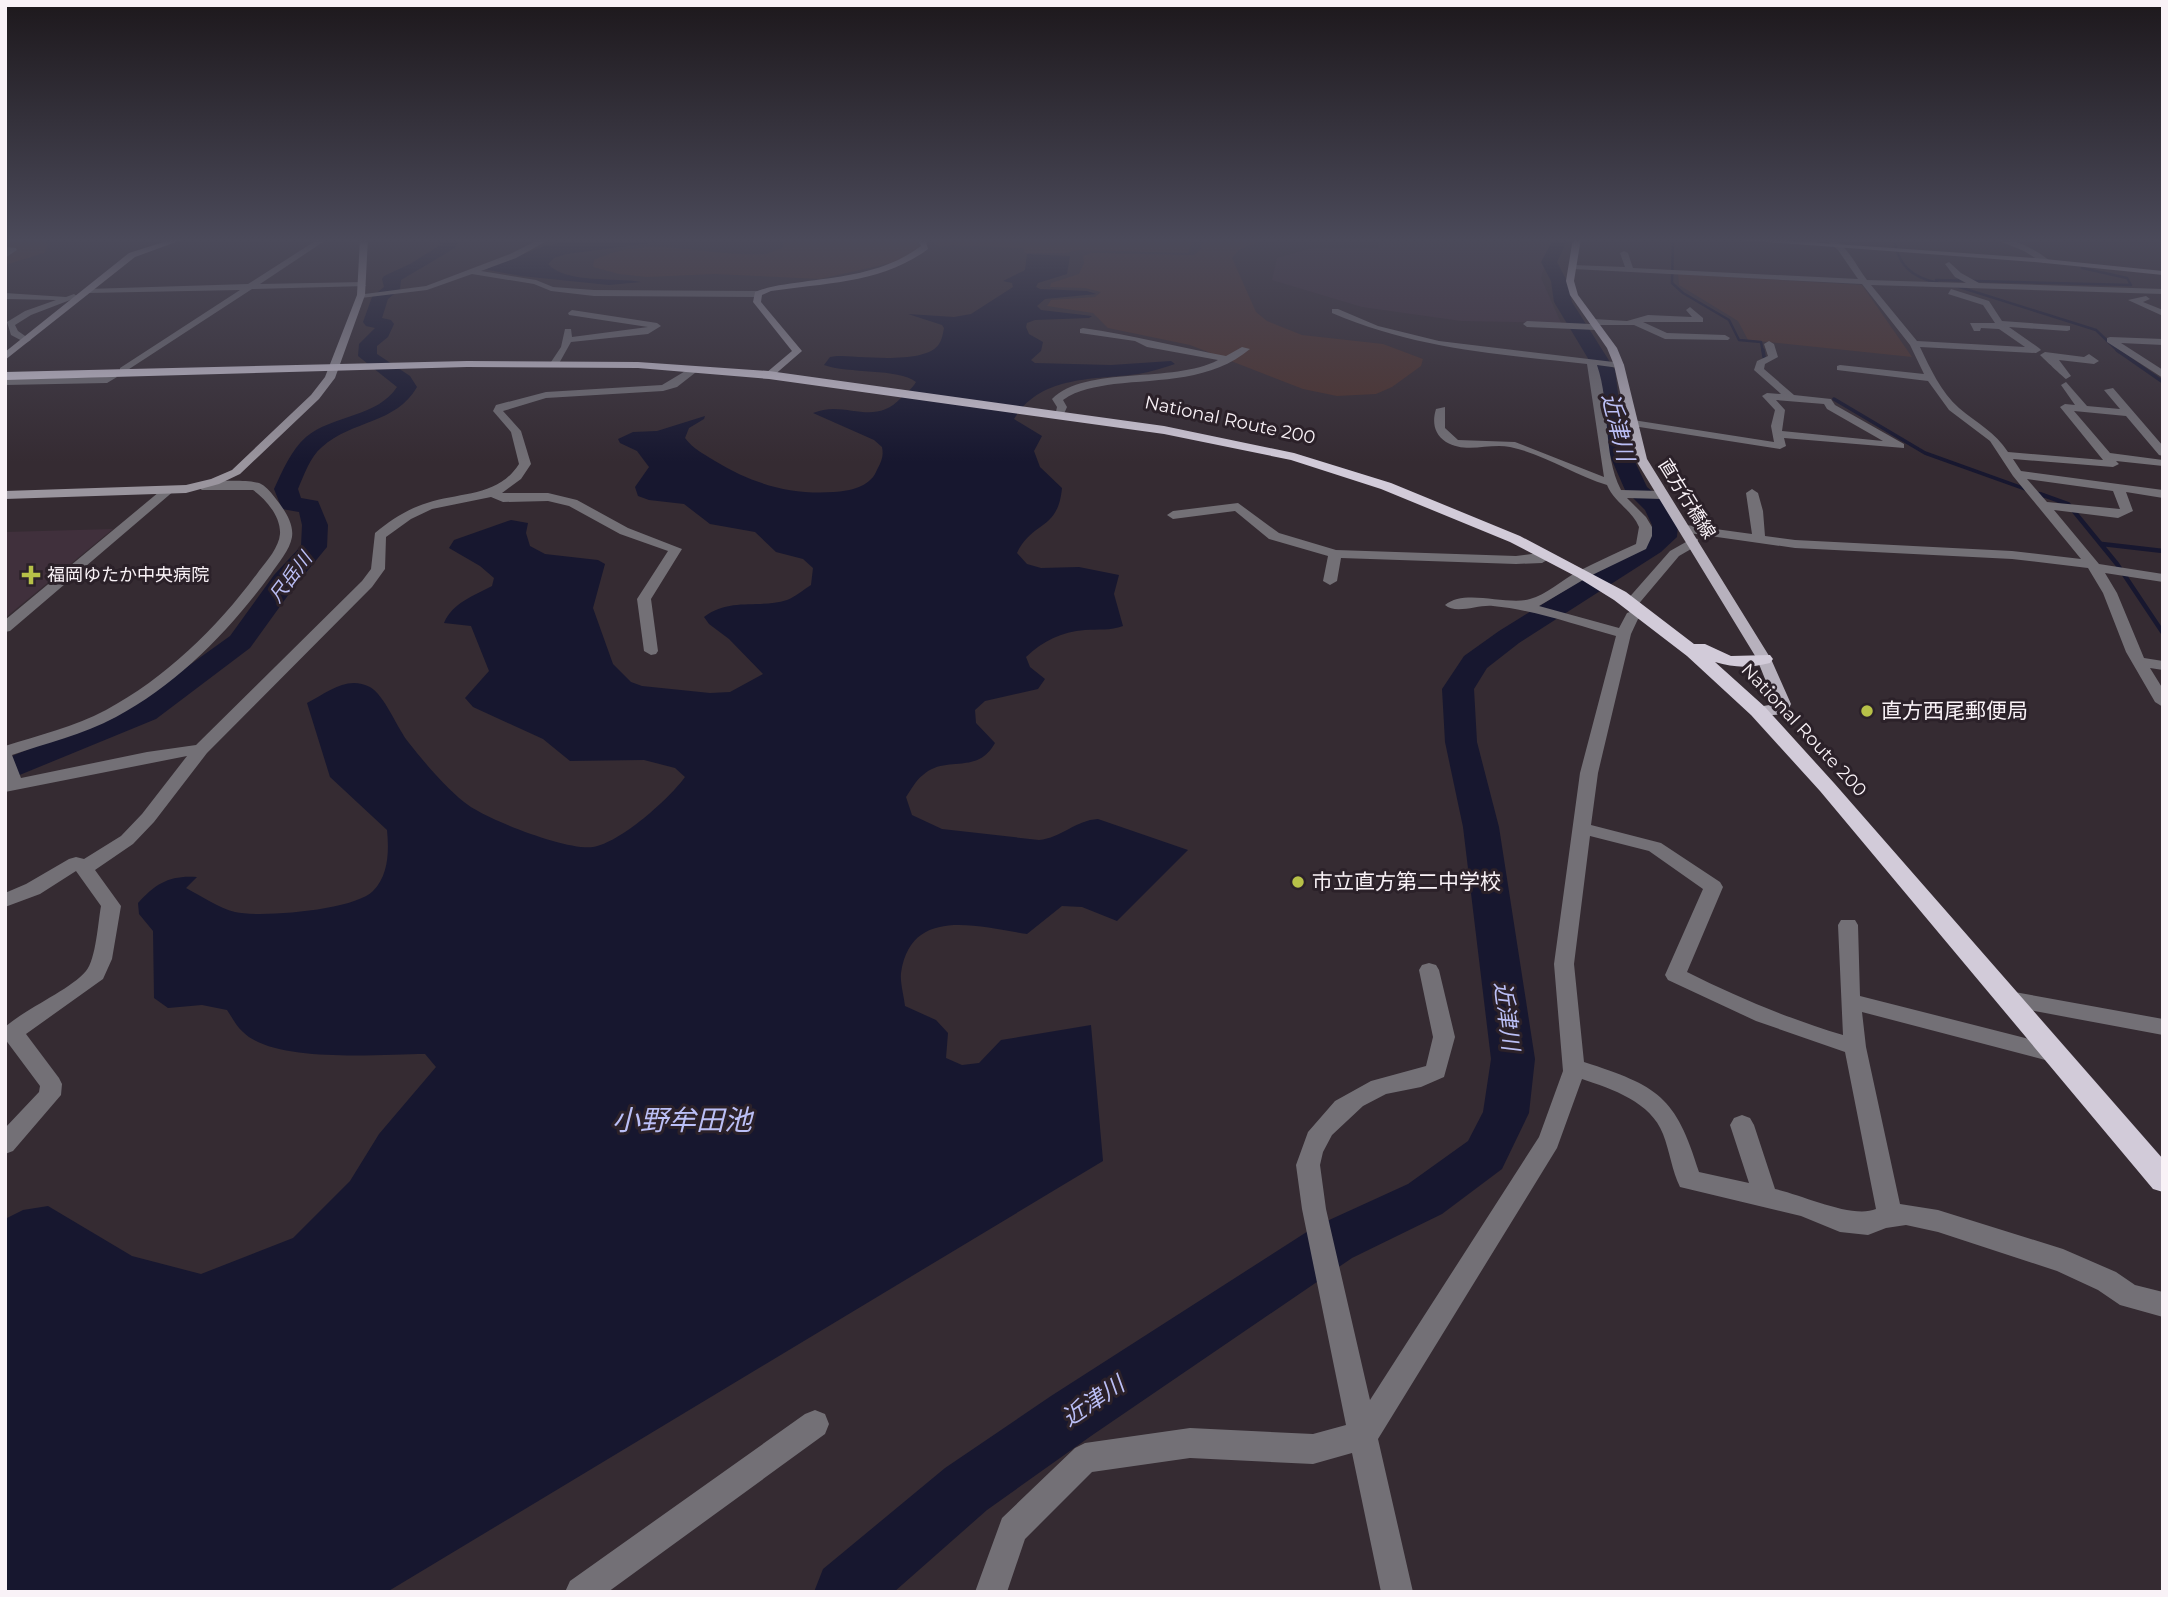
<svg xmlns="http://www.w3.org/2000/svg" width="2168" height="1597" font-family="Montserrat,'Noto Sans JP',sans-serif">
<style>
.built{fill:#40303c}
.green{fill:#4c312c}
.water{fill:#17172f}
.lines{fill:none;stroke-linecap:round;stroke-linejoin:round}
.stream-far2{stroke:#17172f;stroke-width:2.5}
.stream-far1{stroke:#17172f;stroke-width:3.5}
.stream{stroke:#17172f;stroke-width:4.5}
.river{fill:#17172f;fill-rule:evenodd}
.street{fill:#737076;fill-rule:evenodd}
.secondary{fill:#9a959e;fill-rule:evenodd}
.primary{fill:#b7b1bd;fill-rule:evenodd}
.highway{fill:#d2cbd9;fill-rule:evenodd}
.poi-dot{fill:#b7c148;stroke:#2b2129;stroke-width:2.5}
.labels{text-anchor:middle;stroke-width:6;stroke-linejoin:round;paint-order:stroke}
.far-street-label{font-size:18px;fill:#f9f2f7;stroke:#2b2129}
.far-poi-label{font-size:18px;fill:#f9f2f7;stroke:#2b2129;text-anchor:start}
.far-water-label{font-size:19px;font-style:italic;fill:#bbbff6;stroke:#2b2129}
.poi-label{font-size:21px;fill:#f9f2f7;stroke:#2b2129;text-anchor:start}
.water-label{font-size:23px;font-style:italic;fill:#bbbff6;stroke:#2b2129}
.near-water-label{font-size:28px;font-style:italic;fill:#bbbff6;stroke:#2b2129}
</style>
<rect width="100%" height="100%" fill="#352b32"/>
<!-- built -->
<path class="built" d="M 1382,238 L 1539,238 L 1552,241 L 1541,278 L 1561,323 L 1461,321 L 1362,307 L 1272,280 L 1277,258 L 1312,248 L 1377,248 Z
M 113,529 L 5,618 L 5,532 Z"/>
<!-- green -->
<path class="green" d="M 5,238 L 42,240 L 48,244 L 44,253 L 5,265 Z
M 785,238 L 914,238 L 920,246 L 908,257 L 891,263 L 820,279 L 714,274 L 647,277 L 619,274 L 593,267 L 594,260 C 650,233 708,258 766,254 L 782,248 Z
M 930,238 L 1194,238 L 1188,253 L 1079,250 L 1065,253 L 1025,253 L 1023,248 L 951,245 L 939,247 Z
M 1204,238 L 1266,238 L 1239,250 L 1232,258 L 1256,312 L 1267,321 L 1302,335 L 1383,344 L 1423,359 L 1421,366 L 1392,387 L 1376,394 L 1337,396 L 1303,389 L 1190,345 L 1108,328 L 1093,313 L 1047,306 L 1051,300 L 1095,297 L 1101,292 L 1085,288 L 1050,287 L 1051,283 L 1079,274 L 1084,263 L 1083,256 L 1092,253 L 1194,255 L 1200,250 Z
M 1678,274 L 1862,285 L 1912,357 L 1748,340 L 1738,321 L 1679,285 Z"/>
<!-- water -->
<path class="water" d="M 590,238 L 689,238 L 567,254 L 554,258 L 548,264 C 566,284 616,277 641,282 L 609,285 L 521,276 L 483,269 L 547,245 Z
M 1027,254 L 1070,256 L 1067,274 L 1038,283 L 1036,287 L 1040,289 L 1087,291 L 1096,294 L 1045,299 L 1037,306 L 1041,310 L 1092,316 L 1089,318 L 1035,320 L 1027,323 L 1026,327 L 1029,334 L 1043,342 L 1041,351 L 1031,360 L 1035,363 L 1111,365 L 1171,361 L 1175,364 C 1163,368 1150,372 1138,374 C 1094,380 1040,375 1014,419 L 1042,436 L 1034,451 L 1040,467 L 1062,488 C 1058,531 1033,520 1017,553 L 1027,564 L 1041,568 L 1079,567 L 1119,575 L 1114,594 L 1123,626 C 1110,631 1098,629 1085,630 C 1061,632 1043,641 1026,657 L 1030,667 L 1045,679 L 1038,689 L 985,701 L 975,710 L 976,723 L 995,743 C 977,776 946,754 923,775 C 916,780 911,790 906,797 L 912,815 L 942,829 L 1039,840 C 1061,838 1076,820 1098,819 L 1188,850 L 1117,921 L 1082,907 L 1062,906 L 1027,934 C 979,927 911,905 901,973 C 900,983 904,996 905,1006 L 936,1020 L 948,1033 L 946,1058 L 962,1065 L 979,1063 L 1001,1040 L 1091,1025 L 1103,1161 L 387,1592 L 5,1592 L 5,1219 L 23,1210 L 48,1206 L 132,1256 L 201,1274 L 293,1238 L 350,1181 L 379,1134 L 436,1067 L 425,1054 C 381,1054 275,1064 243,1032 C 236,1026 232,1017 227,1010 L 202,1005 L 168,1008 L 154,998 L 153,931 L 139,914 L 138,903 C 156,883 170,875 197,877 L 186,888 C 201,896 219,908 235,912 C 261,918 355,910 373,891 C 389,875 389,850 387,830 L 330,777 L 307,703 C 328,692 347,675 370,687 C 384,694 398,730 409,743 C 425,763 444,786 464,802 C 484,819 568,851 593,847 C 620,843 670,798 685,777 L 675,768 L 644,760 L 570,761 L 543,739 L 473,707 L 465,698 L 489,671 L 471,626 L 444,623 C 453,602 474,596 492,586 L 494,578 L 480,566 L 449,548 L 454,540 L 511,520 L 528,523 L 526,533 L 530,546 L 545,554 L 598,560 L 605,564 L 593,608 L 613,664 L 631,682 L 642,686 L 710,693 L 730,692 L 763,674 L 729,639 L 709,624 L 704,617 C 730,597 758,609 787,600 C 795,597 803,590 811,585 L 813,568 L 803,559 L 776,552 L 755,532 L 710,524 L 684,504 L 649,500 L 638,496 L 635,487 L 649,467 L 637,451 L 620,443 L 618,439 L 633,432 L 657,431 L 705,416 L 704,419 L 689,428 L 685,438 C 693,449 704,454 715,461 C 753,484 790,495 834,492 C 850,491 869,487 876,472 C 881,462 884,457 882,447 L 874,440 L 813,413 C 845,399 873,428 901,398 C 906,393 912,389 916,382 C 898,368 848,374 824,365 L 830,357 L 837,356 C 860,356 926,365 939,344 C 942,340 943,333 944,328 L 942,325 L 908,314 L 954,317 L 971,314 L 1013,287 L 1012,283 L 1003,281 L 1025,270 Z"/>
<g class="lines">
<!-- stream-far2 -->
<path class="stream-far2" d="M 1673,238 L 1672,283 L 1683,293 L 1729,320 L 1739,340 L 1761,342 L 1763,352
M 1893,238 C 1899,265 1910,277 1938,283
M 1936,280 L 2131,285 L 2127,278 L 2082,268
M 1956,286 L 2096,330 L 2119,352"/>
<!-- stream-far1 -->
<path class="stream-far1" d="M 1763,350 L 1764,357
M 2117,350 L 2163,382
M 1834,399 L 1925,453 L 2045,496"/>
<!-- stream -->
<path class="stream" d="M 2040,494 L 2068,504 L 2117,564 L 2163,633
M 2102,544 L 2163,551"/>
<!-- river -->
<path class="river" d="M 428,238 L 456,238 L 458,241 L 455,248 L 401,280 L 400,289 L 388,299 L 382,318 L 391,320 L 394,324 L 388,337 L 377,346 L 377,354 L 410,376 L 417,387 C 396,424 352,420 322,447 C 310,457 304,475 298,489 L 301,498 L 318,501 L 328,525 L 327,547 L 294,587 L 250,648 L 156,719 L 5,781 L 5,759 L 134,705 L 230,636 L 274,575 L 301,546 L 302,525 L 299,512 L 282,509 L 274,489 C 282,472 291,450 306,437 C 332,415 378,417 397,387 L 358,356 L 359,344 L 375,328 L 366,326 L 363,322 L 372,297 L 384,287 L 382,279 L 384,276 L 410,264 L 442,244 L 430,241 Z
M 1554,238 L 1568,238 L 1557,262 L 1567,281 L 1572,302 L 1615,370 L 1621,417 L 1629,449 L 1647,487 L 1664,501 L 1678,525 L 1677,537 L 1661,552 L 1519,643 L 1487,668 L 1474,689 L 1477,742 L 1499,827 L 1535,1059 L 1529,1113 L 1502,1169 L 1442,1214 L 1352,1258 L 1091,1436 L 987,1510 L 894,1592 L 814,1592 L 823,1569 L 945,1468 L 1051,1396 L 1316,1226 L 1408,1184 L 1468,1141 L 1483,1112 L 1491,1059 L 1463,827 L 1445,742 L 1442,689 L 1464,656 L 1499,631 L 1643,542 L 1651,534 L 1652,525 L 1645,510 L 1625,490 L 1607,449 L 1599,417 L 1595,370 L 1554,302 L 1551,281 L 1541,262 Z"/>
<!-- street -->
<path class="street" d="M 320,238 L 329,238 L 260,284 L 363,282 L 366,286 L 252,289 L 123,373 L 120,372 L 120,368 L 240,290 L 87,293 L 83,291 L 87,289 L 248,284 Z
M 542,238 L 552,238 L 516,258 L 481,271 L 536,280 L 553,287 L 594,290 L 758,291 L 762,294 L 758,297 L 594,296 L 551,291 L 534,284 L 472,274 L 427,290 L 361,298 L 357,295 L 426,286 L 510,254 Z
M 1824,238 C 1845,238 1855,265 1867,280 L 1966,283 L 1955,277 L 1945,264 L 1949,262 L 1961,273 L 1979,283 L 2163,289 L 2163,294 L 1871,285 L 1917,341 L 2025,347 L 1999,329 L 1981,328 L 1980,331 L 1974,331 L 1970,323 L 1995,323 L 1983,305 L 1948,294 L 1951,289 L 1989,301 L 2002,321 L 2070,326 L 2070,330 L 2067,331 L 2009,327 L 2039,348 L 2041,350 L 2036,353 L 1920,347 C 1930,368 1941,392 1959,408 C 1977,423 1995,432 2008,452 L 2103,460 L 2060,407 L 2065,404 L 2075,405 L 2061,385 L 2066,382 L 2087,406 L 2120,409 L 2104,390 L 2113,388 L 2163,446 L 2163,456 L 2159,455 L 2126,416 L 2074,411 L 2110,453 L 2163,460 L 2163,466 L 2116,461 L 2119,464 L 2113,467 L 2013,459 L 2021,471 L 2163,490 L 2163,498 L 2126,492 L 2133,511 L 2118,518 L 2054,510 L 2099,564 L 2163,574 L 2163,582 L 2105,573 L 2117,593 L 2144,658 L 2163,661 L 2163,670 L 2150,668 L 2163,689 L 2163,707 L 2155,702 L 2126,652 L 2103,593 L 2088,568 L 2012,559 L 1795,548 L 1682,532 L 1680,529 L 1686,525 L 1752,534 L 1746,493 L 1752,489 L 1758,493 L 1763,511 L 1765,536 L 1795,540 L 2012,551 L 2081,559 L 2013,476 L 1990,441 L 1949,410 L 1928,381 L 1837,370 L 1837,366 L 1840,365 L 1924,374 L 1910,345 L 1862,284 L 1573,269 L 1569,267 L 1573,265 L 1625,267 L 1620,253 L 1624,251 L 1628,253 L 1633,268 L 1858,279 L 1838,250 ZM 2027,479 L 2113,491 L 2120,509 L 2047,502 Z
M 1992,238 C 2013,238 2034,248 2050,261 L 2043,263 L 2024,251 Z
M 5,247 L 16,248 L 17,250 L 5,258 Z
M 5,293 L 66,297 L 74,294 L 78,297 L 31,315 L 15,325 L 18,331 L 31,340 L 26,343 L 11,335 L 7,322 L 25,311 L 56,300 L 5,299 Z
M 2146,296 L 2150,299 L 2143,302 L 2163,310 L 2163,316 L 2128,300 Z
M 1690,307 L 1703,318 L 1703,322 L 1643,322 L 1667,333 L 1725,335 L 1730,338 L 1728,340 L 1665,339 L 1634,325 L 1599,325 L 1600,327 L 1596,330 L 1527,327 L 1523,324 L 1527,321 L 1591,324 L 1589,322 L 1593,319 L 1627,321 L 1648,315 L 1692,317 L 1686,310 Z
M 1332,309 L 1338,309 L 1378,326 L 1439,341 L 1622,363 L 1624,365 L 1619,368 L 1597,365 C 1611,406 1602,452 1621,490 L 1662,491 L 1668,495 L 1662,499 L 1627,498 L 1646,517 L 1652,527 L 1652,536 L 1646,549 L 1588,577 L 1539,606 L 1619,628 L 1627,613 L 1641,608 L 1648,612 L 1638,619 L 1631,634 L 1598,773 L 1591,825 L 1661,843 L 1720,882 L 1723,887 L 1687,972 C 1737,997 1789,1019 1843,1035 L 1838,925 L 1841,920 L 1855,920 L 1858,925 L 1860,996 L 2061,1047 L 2064,1053 L 2061,1059 L 2053,1062 L 1862,1012 L 1866,1047 L 1900,1204 L 1938,1210 L 2063,1249 L 2116,1272 L 2135,1285 L 2163,1292 L 2163,1317 L 2120,1305 L 2098,1290 L 2057,1271 L 1938,1232 L 1906,1225 L 1886,1228 L 1868,1235 L 1840,1232 L 1801,1216 L 1680,1187 C 1672,1171 1670,1152 1663,1134 C 1651,1102 1612,1089 1582,1079 L 1557,1148 L 1378,1439 L 1413,1592 L 1381,1592 L 1352,1453 L 1313,1464 L 1190,1458 L 1092,1472 L 1025,1539 L 1007,1592 L 975,1592 L 1002,1518 L 1075,1448 L 1085,1443 L 1190,1428 L 1313,1434 L 1346,1425 L 1302,1209 L 1296,1165 L 1308,1132 L 1335,1101 L 1371,1081 L 1426,1066 L 1433,1037 L 1419,970 L 1422,965 L 1429,963 L 1436,965 L 1439,970 L 1455,1037 L 1444,1077 L 1421,1087 L 1386,1094 L 1363,1106 L 1332,1135 L 1323,1152 L 1320,1165 L 1326,1209 L 1370,1400 L 1539,1137 L 1563,1071 L 1554,964 L 1580,773 L 1616,636 C 1576,625 1535,610 1493,606 C 1479,604 1456,615 1445,605 C 1465,588 1507,606 1530,599 C 1546,595 1562,580 1577,572 C 1596,562 1616,553 1636,544 L 1639,527 C 1632,510 1614,502 1607,485 C 1574,475 1544,454 1510,447 C 1489,443 1466,454 1446,442 C 1434,434 1432,422 1436,409 L 1445,407 L 1445,428 L 1458,440 L 1515,442 L 1604,477 L 1587,364 C 1497,354 1416,349 1332,313 ZM 1590,836 L 1649,851 L 1703,889 L 1665,975 L 1668,980 L 1756,1021 L 1845,1052 L 1876,1209 C 1852,1219 1803,1195 1775,1189 L 1754,1125 L 1750,1118 L 1742,1115 L 1734,1118 L 1730,1125 L 1749,1183 L 1699,1172 C 1676,1096 1658,1086 1584,1062 L 1574,964 Z
M 572,310 L 657,323 L 661,326 L 648,334 L 571,342 L 557,367 L 551,367 L 549,365 L 561,347 L 565,329 L 571,329 L 572,337 L 648,327 L 569,315 L 568,313 Z
M 1083,328 C 1131,335 1178,347 1226,356 L 1242,347 L 1250,349 C 1212,381 1161,379 1114,384 C 1096,387 1078,389 1063,400 L 1067,407 L 1063,416 L 1055,416 L 1057,407 L 1052,399 C 1086,365 1173,384 1218,360 L 1147,347 L 1135,341 L 1080,333 L 1080,329 Z
M 2110,337 L 2163,339 L 2163,345 L 2121,343 L 2163,370 L 2163,378 L 2107,342 L 2107,338 Z
M 1769,341 L 1774,344 L 1778,357 L 1765,364 L 1764,369 L 1794,395 L 1831,399 L 1835,405 L 1904,444 L 1904,448 L 1784,438 L 1786,446 L 1780,449 L 1633,426 L 1628,423 L 1633,420 L 1774,442 L 1771,426 L 1775,410 L 1762,396 L 1767,393 L 1781,394 L 1754,370 L 1757,361 L 1768,356 L 1764,344 ZM 1776,400 L 1824,404 L 1827,409 L 1883,441 L 1782,431 L 1785,410 Z
M 2045,352 L 2084,357 L 2089,354 L 2099,361 L 2094,364 L 2059,360 L 2071,376 L 2066,379 C 2063,377 2043,358 2040,355 Z
M 692,367 L 700,369 L 677,387 L 663,391 L 546,398 L 503,411 L 521,431 L 531,464 L 521,479 L 502,493 L 548,493 L 577,500 L 628,528 L 682,549 L 651,599 L 658,651 L 656,654 L 651,655 L 644,651 L 637,599 L 668,551 L 620,534 L 569,506 L 548,501 L 503,502 L 491,497 L 432,509 L 411,519 L 386,537 L 385,569 L 372,587 L 207,753 L 154,822 L 133,844 L 95,870 L 121,906 L 112,959 L 103,979 L 26,1034 L 59,1078 L 62,1084 L 61,1095 L 13,1151 L 5,1154 L 5,1128 L 39,1092 L 40,1086 L 5,1039 L 5,1027 C 28,1007 70,990 86,971 C 96,959 98,922 101,906 L 76,871 L 40,894 L 5,907 L 5,893 L 26,884 L 69,859 L 76,857 L 84,859 L 121,836 L 142,814 L 187,756 L 5,792 L 5,746 C 39,735 74,727 106,710 C 166,678 219,626 259,571 C 267,561 279,547 280,534 C 281,517 266,499 253,490 L 202,490 L 196,486 L 198,483 C 209,481 252,479 261,484 C 267,487 272,494 276,499 C 284,509 294,523 292,537 C 290,550 278,563 271,574 C 230,630 178,684 116,717 C 83,735 46,743 12,755 L 21,778 L 147,752 L 196,745 L 362,581 L 371,569 L 375,533 C 391,520 407,509 427,503 C 461,492 498,497 519,464 L 511,432 L 493,411 L 496,405 L 546,392 L 662,385 Z
M 112,374 L 117,377 L 107,383 L 5,385 L 5,379 L 105,377 Z
M 165,487 L 175,490 L 10,631 L 5,632 L 5,620 Z
M 1238,503 L 1279,533 L 1336,550 L 1516,556 L 1547,552 L 1554,556 L 1542,563 L 1516,564 L 1341,558 L 1337,581 L 1330,585 L 1323,581 L 1328,556 L 1269,539 L 1235,511 L 1173,519 L 1167,515 L 1173,511 Z
M 1693,538 L 1698,539 L 1698,545 L 1679,556 L 1636,607 L 1626,607 L 1626,601 L 1670,551 Z
M 2009,991 L 2163,1019 L 2163,1035 L 2002,1005 L 1998,999 L 2002,993 Z
M 815,1410 L 825,1414 L 829,1424 L 825,1434 L 608,1592 L 565,1592 L 570,1581 L 805,1414 Z"/>
<!-- secondary -->
<path class="secondary" d="M 176,238 L 187,238 L 135,257 L 5,360 L 5,352 L 129,253 Z
M 360,238 L 368,238 L 365,295 L 335,378 L 319,399 L 240,474 L 219,484 L 186,493 L 5,499 L 5,491 L 186,485 L 211,479 L 232,470 L 311,395 L 325,377 L 357,295 Z
M 917,238 L 925,238 L 928,249 C 883,283 825,283 771,291 L 762,295 L 761,302 L 802,351 L 772,377 L 766,377 L 766,373 L 792,351 L 753,302 L 755,292 C 772,285 790,284 808,281 C 848,276 888,271 921,246 Z
M 1715,238 L 1750,238 L 2035,258 L 2163,271 L 2163,275 L 2035,262 Z"/>
<!-- primary -->
<path class="primary" d="M 1573,238 L 1581,238 L 1574,281 L 1578,295 L 1617,348 L 1624,365 L 1647,459 L 1771,659 L 1791,704 L 1786,714 L 1758,716 L 1750,711 L 1752,708 L 1775,704 L 1757,659 L 1635,459 L 1614,365 L 1607,348 L 1570,295 L 1566,281 Z"/>
<!-- highway -->
<path class="highway" d="M 467,361 L 638,362 L 769,371 L 1164,426 L 1294,453 L 1391,483 L 1520,536 L 1626,592 L 1694,644 L 1705,644 L 1731,656 L 1770,655 L 1773,659 L 1770,663 C 1750,668 1735,668 1715,662 L 1765,707 L 1834,783 L 2163,1159 L 2163,1192 L 2153,1189 L 1820,791 L 1751,715 L 1687,656 L 1614,600 L 1577,577 L 1510,542 L 1381,489 L 1291,460 L 1164,434 L 769,379 L 638,368 L 467,367 L 5,380 L 5,372 Z"/>
</g>
<!-- sky -->
<linearGradient id="sky" x2="0" y2="1"><stop stop-color="#1d181c"/><stop offset="0.52" stop-color="#4b4a5a"/><stop offset="1" stop-color="#4b4a5a" stop-opacity="0"/></linearGradient>
<rect width="2168" height="462" fill="url(#sky)"/>
<!-- markers -->
<g class="poi-dot">
<path d="M27.5 564.5h7v7h7v7h-7v7h-7v-7h-7v-7h7z"/>
<circle cx="1867" cy="711" r="7"/>
<circle cx="1298" cy="882" r="7"/>
</g>
<g class="labels">
<!-- far-street labels -->
<g class="far-street-label">
<text transform="translate(1230 420) rotate(12)" y="6">National Route 200</text>
<text transform="translate(1687 499) rotate(58)" y="6">直方行橋線</text>
<text transform="translate(1804 730) rotate(47)" y="6">National Route 200</text>
</g>
<!-- far-poi labels -->
<g class="far-poi-label">
<text x="47" y="581">福岡ゆたか中央病院</text>
</g>
<!-- far-water labels -->
<g class="far-water-label">
<text transform="translate(290 577) rotate(-53)" y="7">尺岳川</text>
</g>
<!-- poi labels -->
<g class="poi-label">
<text x="1881" y="718">直方西尾郵便局</text>
<text x="1312" y="889">市立直方第二中学校</text>
</g>
<!-- water labels -->
<g class="water-label">
<text transform="translate(1618 427) rotate(76)" y="8">近津川</text>
<text transform="translate(1507 1016) rotate(83)" y="8">近津川</text>
<text transform="translate(1093 1401) rotate(-34)" y="8">近津川</text>
</g>
<!-- near-water labels -->
<g class="near-water-label">
<text x="682" y="1130">小野牟田池</text>
</g>
</g>
<!-- border -->
<rect width="2168" height="1597" fill="none" stroke="#f9f2f7" stroke-width="14"/>
</svg>
